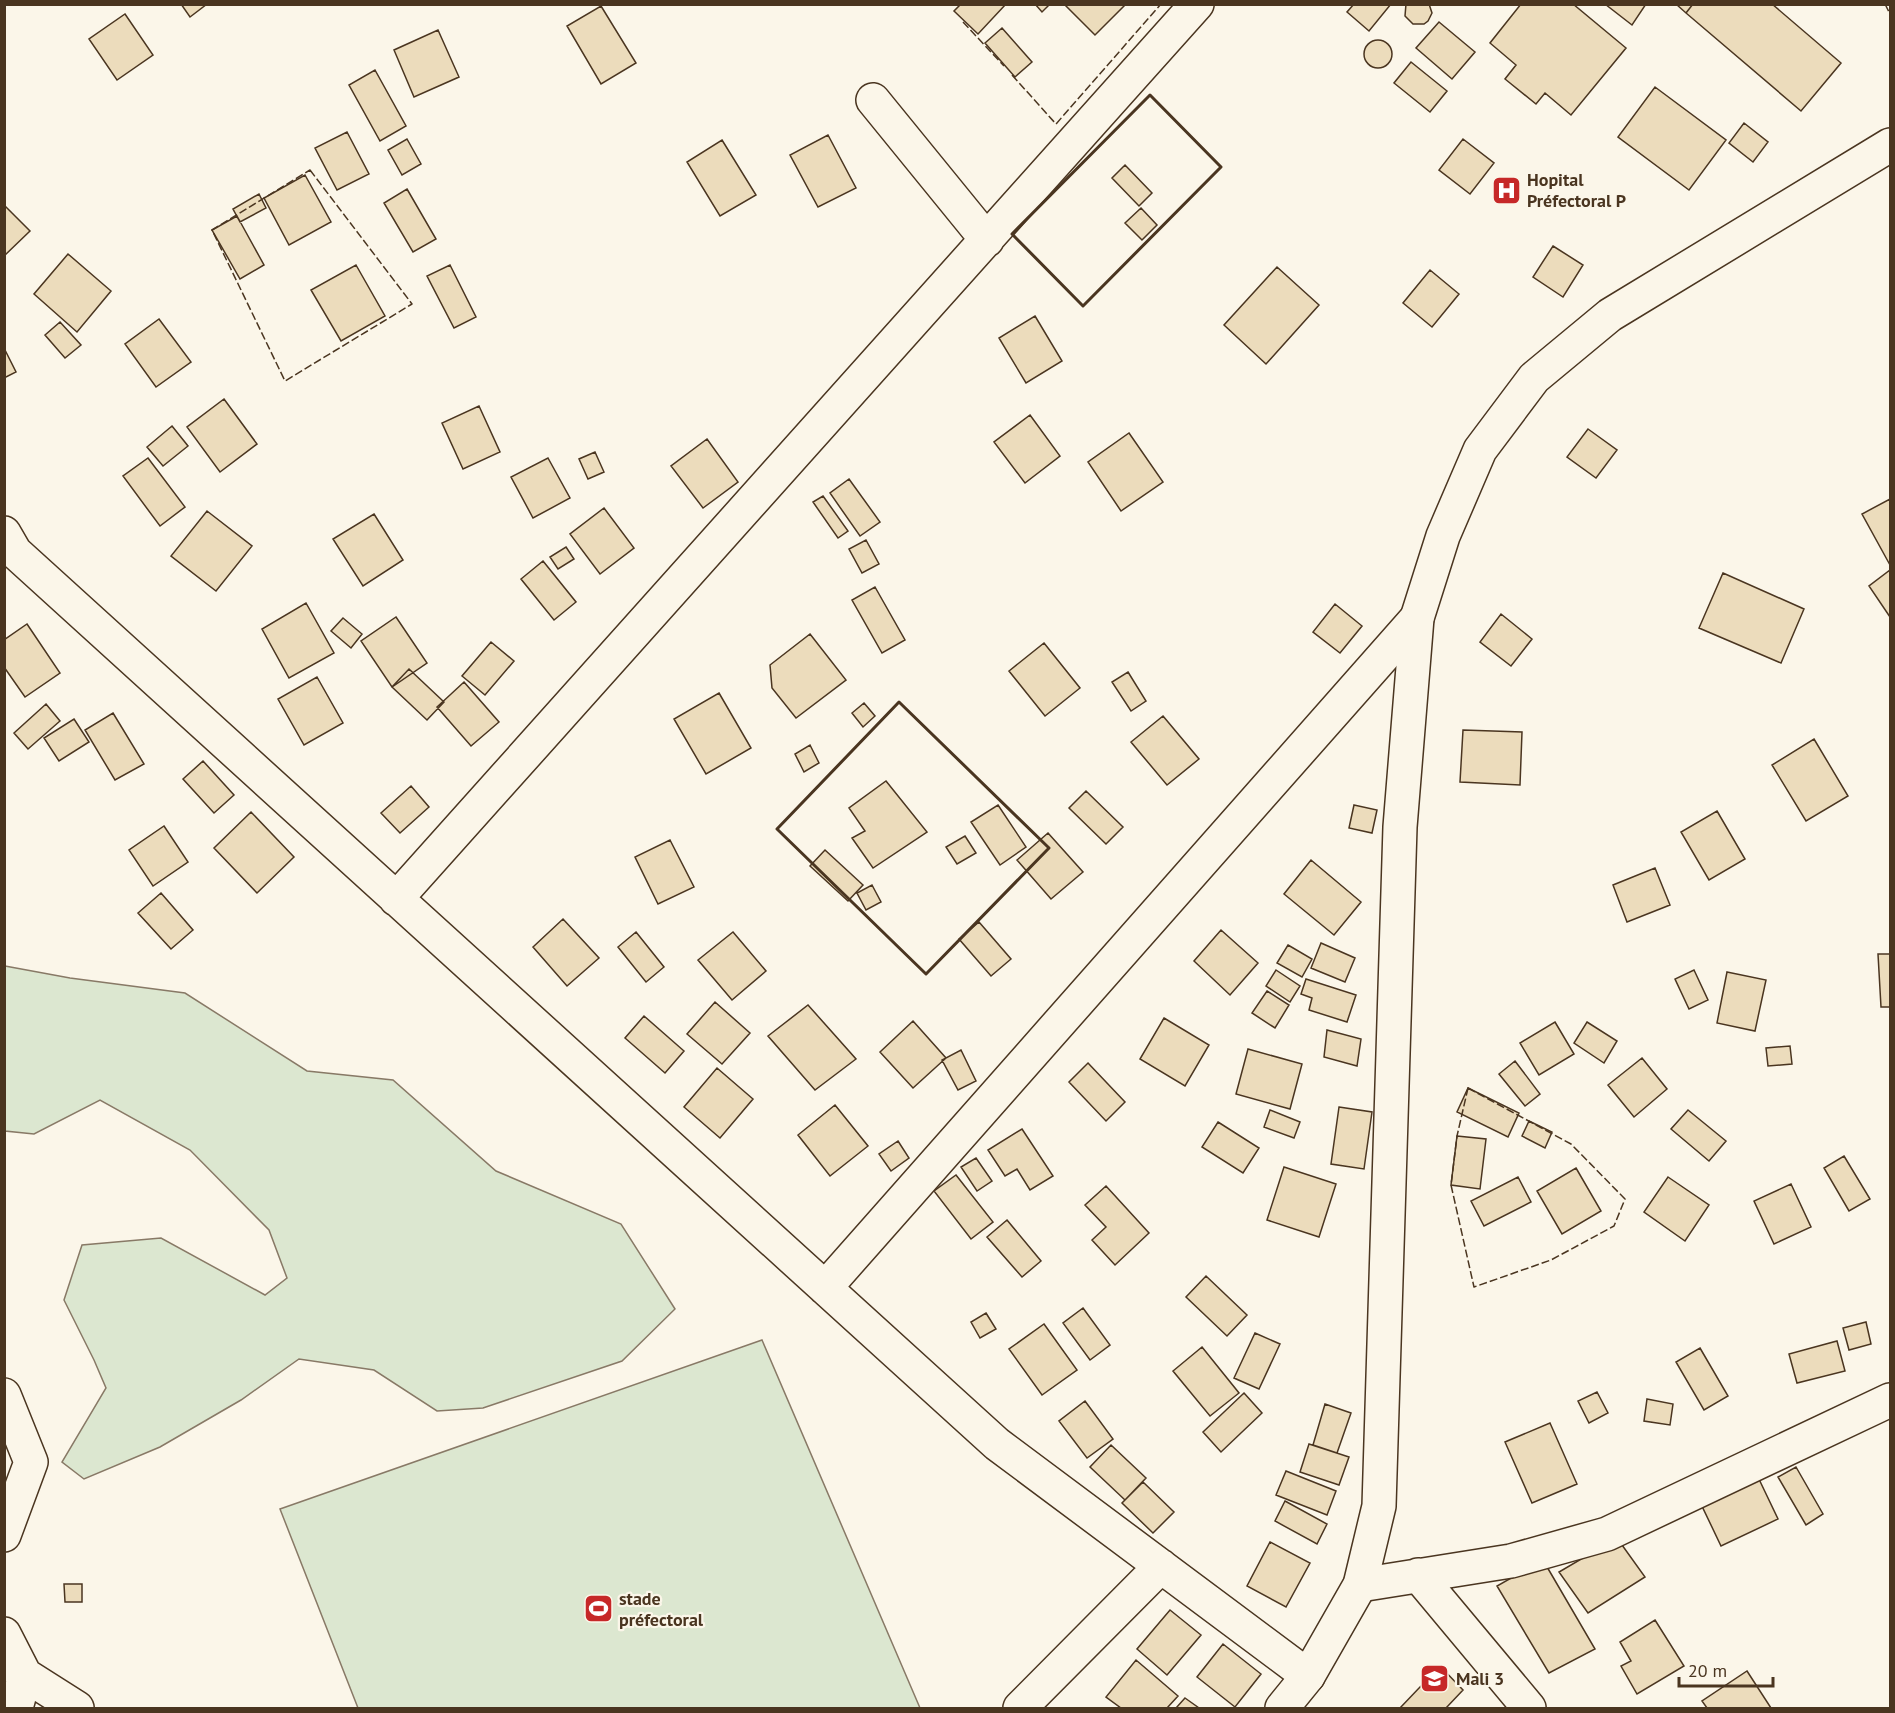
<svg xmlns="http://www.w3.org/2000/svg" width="1895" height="1713" font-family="'PT Sans',sans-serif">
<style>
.green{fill:#dce7d0;stroke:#887966;stroke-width:1.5}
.building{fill:#ecdcbc;stroke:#4a3520;stroke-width:1.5}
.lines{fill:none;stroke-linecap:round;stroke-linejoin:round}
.minor-casing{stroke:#4a3520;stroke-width:36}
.major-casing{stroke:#4a3520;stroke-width:36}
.minor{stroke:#fbf6e9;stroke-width:33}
.major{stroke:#fbf6e9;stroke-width:33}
.fence{stroke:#4a3520;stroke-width:1.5;stroke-dasharray:8 3;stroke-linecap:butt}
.wall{stroke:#4a3520;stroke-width:3}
.labels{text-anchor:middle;stroke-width:4.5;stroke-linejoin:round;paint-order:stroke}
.poi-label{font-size:18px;font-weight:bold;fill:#4a3520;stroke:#fbf6e9;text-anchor:start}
</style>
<rect width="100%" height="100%" fill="#fbf6e9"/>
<!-- green -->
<path class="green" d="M 5,966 L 70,978 L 185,993 L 307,1071 L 393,1080 L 496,1171 L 621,1224 L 675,1309 L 622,1361 L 483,1408 L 437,1411 L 374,1370 L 299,1359 L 241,1400 L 160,1447 L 84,1479 L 62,1462 L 106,1388 L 94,1360 L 64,1300 L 82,1245 L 161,1238 L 265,1295 L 287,1278 L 269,1230 L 190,1150 L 100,1100 L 34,1134 L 5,1131 Z
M 762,1340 L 920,1708 L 358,1708 L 280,1509 Z"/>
<!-- building -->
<path class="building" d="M 181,4 L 207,4 L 190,17 Z
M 961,4 L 1006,4 L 978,34 L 954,11 Z
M 1035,4 L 1050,4 L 1042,12 Z
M 1064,4 L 1126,4 L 1095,35 Z
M 1354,4 L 1391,4 L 1369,31 L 1347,12 Z
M 1429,4 L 1432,13 L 1428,21 L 1424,24 L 1413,24 L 1405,16 L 1406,4 Z
M 1521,4 L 1573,4 L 1626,48 L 1571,115 L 1545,93 L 1536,104 L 1505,79 L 1516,65 L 1490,43 Z
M 1605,4 L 1646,4 L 1632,25 Z
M 1676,4 L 1693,4 L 1686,13 Z
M 1693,4 L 1772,4 L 1841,63 L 1801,111 L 1686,13 Z
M 601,6 L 636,63 L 601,84 L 567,26 Z
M 125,14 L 153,55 L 117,80 L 89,39 Z
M 1439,22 L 1475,52 L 1452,79 L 1416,48 Z
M 1002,28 L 1032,62 L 1015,77 L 985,43 Z
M 438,30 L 459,77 L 414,97 L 394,50 Z
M1364 54a14 14 0 1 1 28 0a14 14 0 1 1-28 0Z
M 1411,62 L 1447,91 L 1430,112 L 1394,83 Z
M 375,70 L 406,126 L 380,141 L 349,85 Z
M 1655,87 L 1726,140 L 1689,190 L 1618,137 Z
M 1744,123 L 1768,142 L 1753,162 L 1729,143 Z
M 347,132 L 369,174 L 337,190 L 315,148 Z
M 828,135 L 856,188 L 818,207 L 790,155 Z
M 407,139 L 421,164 L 402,175 L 388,150 Z
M 1463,139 L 1494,163 L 1470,194 L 1439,170 Z
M 722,140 L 756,195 L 720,216 L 687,162 Z
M 1125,165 L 1152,193 L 1139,206 L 1112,178 Z
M 305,175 L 331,222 L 289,245 L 264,198 Z
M 407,189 L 436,239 L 413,252 L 384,203 Z
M 259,194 L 266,208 L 240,222 L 233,209 Z
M 4,205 L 30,231 L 4,256 Z
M 1141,208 L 1157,225 L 1142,240 L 1125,223 Z
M 237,216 L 264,265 L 240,279 L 212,230 Z
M 1553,246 L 1583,265 L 1563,297 L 1533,277 Z
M 68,254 L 111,291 L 77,332 L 34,294 Z
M 356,265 L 385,316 L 341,341 L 311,290 Z
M 450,265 L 476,317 L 454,328 L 427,276 Z
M 1277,267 L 1319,305 L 1266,364 L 1224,325 Z
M 1430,270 L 1459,294 L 1432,327 L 1403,303 Z
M 1035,316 L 1062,361 L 1026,383 L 999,338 Z
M 159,319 L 191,362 L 156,387 L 125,344 Z
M 60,322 L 81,345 L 65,358 L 45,335 Z
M 4,348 L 16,372 L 4,378 Z
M 224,399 L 257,444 L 220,472 L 187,427 Z
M 479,406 L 500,452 L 463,469 L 442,423 Z
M 1030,415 L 1060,456 L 1025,483 L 994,442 Z
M 172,426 L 188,446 L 163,466 L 147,447 Z
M 1588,429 L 1617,450 L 1596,478 L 1567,457 Z
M 1129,433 L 1163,482 L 1121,511 L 1088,462 Z
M 707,439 L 738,482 L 703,508 L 671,466 Z
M 595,452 L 604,472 L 588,479 L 579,459 Z
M 148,458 L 185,507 L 160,526 L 123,476 Z
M 548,458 L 570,498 L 533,518 L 511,477 Z
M 849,479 L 880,522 L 860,536 L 830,493 Z
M 823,496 L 848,531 L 838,538 L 813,502 Z
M 1890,499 L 1890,565 L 1862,514 Z
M 604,508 L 634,548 L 600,574 L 570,534 Z
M 207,511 L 252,546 L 216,591 L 171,556 Z
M 374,514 L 403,560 L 363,586 L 333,539 Z
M 866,540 L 879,564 L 862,573 L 849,549 Z
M 566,547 L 574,559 L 558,569 L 550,557 Z
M 543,561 L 576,602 L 554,620 L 521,579 Z
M 1890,570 L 1890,617 L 1869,586 Z
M 1723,573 L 1804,609 L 1781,663 L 1699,628 Z
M 875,587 L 905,640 L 882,653 L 852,600 Z
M 306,603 L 334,653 L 289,678 L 262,629 Z
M 1335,604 L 1362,626 L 1340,653 L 1313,632 Z
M 1501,614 L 1532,639 L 1511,666 L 1480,642 Z
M 396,617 L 427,663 L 392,687 L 361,641 Z
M 343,618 L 362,634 L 351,648 L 331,631 Z
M 27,624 L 60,673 L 25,697 L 4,667 L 4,640 Z
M 810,634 L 846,680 L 796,718 L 772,688 L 770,665 Z
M 491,642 L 514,661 L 485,695 L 462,676 Z
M 1044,643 L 1080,688 L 1045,716 L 1009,671 Z
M 409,669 L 444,702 L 427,720 L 392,687 Z
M 1128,672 L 1146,701 L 1131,711 L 1112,682 Z
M 317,677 L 343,723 L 304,745 L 278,699 Z
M 464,682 L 499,722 L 471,746 L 437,707 Z
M 719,693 L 751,748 L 706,774 L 674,719 Z
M 864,703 L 875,716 L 863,727 L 852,713 Z
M 46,704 L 60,721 L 28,749 L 14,733 Z
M 113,713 L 144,764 L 115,780 L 85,730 Z
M 1163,716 L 1199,759 L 1167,785 L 1131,742 Z
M 74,719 L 89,742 L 59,761 L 44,738 Z
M 1463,730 L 1522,732 L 1520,785 L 1460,782 Z
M 1814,739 L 1848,796 L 1806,821 L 1772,765 Z
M 810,745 L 819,763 L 804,772 L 795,754 Z
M 203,761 L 234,795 L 214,813 L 183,779 Z
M 886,781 L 927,832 L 873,868 L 852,838 L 865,831 L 849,808 Z
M 411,786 L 429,807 L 400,833 L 381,813 Z
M 1086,791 L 1123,827 L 1106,844 L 1069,808 Z
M 998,805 L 1026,847 L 1000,865 L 971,822 Z
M 1354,805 L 1377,810 L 1372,833 L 1349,828 Z
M 1717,811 L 1745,859 L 1709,880 L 1681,832 Z
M 251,812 L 294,857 L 257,893 L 214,848 Z
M 164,826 L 188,862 L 153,886 L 129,850 Z
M 1048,833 L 1083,872 L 1051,899 L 1017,860 Z
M 965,836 L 976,853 L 957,864 L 946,847 Z
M 670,840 L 694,887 L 658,904 L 635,857 Z
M 825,850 L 863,885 L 848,901 L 810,866 Z
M 1311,860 L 1361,902 L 1334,935 L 1284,894 Z
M 1655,868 L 1670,905 L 1627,922 L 1613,885 Z
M 872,885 L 881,902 L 866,910 L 857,893 Z
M 161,893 L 193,930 L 171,949 L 138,913 Z
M 563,919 L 599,958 L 567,986 L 533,947 Z
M 979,922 L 1011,959 L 991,976 L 959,939 Z
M 1221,930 L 1258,963 L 1230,995 L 1194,961 Z
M 636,932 L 664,967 L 646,982 L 618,947 Z
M 733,932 L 766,971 L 732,1000 L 698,960 Z
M 1321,943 L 1355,958 L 1345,982 L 1311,968 Z
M 1288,945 L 1312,959 L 1302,977 L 1277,963 Z
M 1878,954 L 1890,954 L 1890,1007 L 1881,1007 Z
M 1276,970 L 1300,986 L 1290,1002 L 1266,986 Z
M 1694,970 L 1708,1000 L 1689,1009 L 1675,979 Z
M 1727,972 L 1766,980 L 1755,1031 L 1717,1023 Z
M 1306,979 L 1356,995 L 1347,1022 L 1309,1010 L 1312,998 L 1301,994 Z
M 1267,991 L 1289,1005 L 1275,1028 L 1252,1013 Z
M 715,1002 L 750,1033 L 722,1064 L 687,1034 Z
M 808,1005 L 856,1059 L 815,1090 L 768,1036 Z
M 644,1016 L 684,1051 L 665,1073 L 625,1038 Z
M 1164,1018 L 1209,1045 L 1185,1086 L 1140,1059 Z
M 913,1021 L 946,1058 L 913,1088 L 880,1052 Z
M 1555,1022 L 1574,1054 L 1539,1075 L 1520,1043 Z
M 1587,1022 L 1617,1041 L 1604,1063 L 1574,1043 Z
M 1327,1030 L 1361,1039 L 1357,1066 L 1324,1057 Z
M 1790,1046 L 1792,1064 L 1768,1066 L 1766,1048 Z
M 1248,1049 L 1302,1064 L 1290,1109 L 1236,1094 Z
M 961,1050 L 976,1081 L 958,1090 L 942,1060 Z
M 1642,1058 L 1667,1089 L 1634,1117 L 1608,1085 Z
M 1515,1061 L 1540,1094 L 1525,1106 L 1499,1074 Z
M 1088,1063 L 1125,1102 L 1106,1121 L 1069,1082 Z
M 717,1068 L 753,1099 L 720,1138 L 684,1107 Z
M 1468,1088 L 1519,1113 L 1508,1137 L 1457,1112 Z
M 835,1105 L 868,1146 L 830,1176 L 798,1135 Z
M 1339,1107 L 1372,1112 L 1364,1169 L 1331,1164 Z
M 1270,1110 L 1300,1122 L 1294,1138 L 1264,1127 Z
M 1688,1110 L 1726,1141 L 1709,1161 L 1671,1129 Z
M 1529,1121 L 1552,1132 L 1545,1148 L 1522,1136 Z
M 1218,1122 L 1259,1148 L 1243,1173 L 1202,1147 Z
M 1022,1129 L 1053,1176 L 1030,1190 L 1017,1169 L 1005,1176 L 988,1150 Z
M 1457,1136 L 1486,1139 L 1480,1189 L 1451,1185 Z
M 898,1141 L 909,1158 L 891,1171 L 879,1154 Z
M 1844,1156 L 1870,1199 L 1849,1211 L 1824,1168 Z
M 976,1158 L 992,1181 L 977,1191 L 961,1167 Z
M 1284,1167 L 1336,1184 L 1319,1237 L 1267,1220 Z
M 1576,1168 L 1601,1211 L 1562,1234 L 1537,1191 Z
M 956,1175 L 993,1222 L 971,1239 L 934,1191 Z
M 1518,1177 L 1531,1202 L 1484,1226 L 1471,1201 Z
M 1668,1177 L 1709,1205 L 1685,1241 L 1644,1212 Z
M 1791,1184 L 1811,1227 L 1774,1244 L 1754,1201 Z
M 1106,1186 L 1149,1233 L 1115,1265 L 1092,1240 L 1106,1227 L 1085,1205 Z
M 1007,1220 L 1041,1261 L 1022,1277 L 987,1237 Z
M 1206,1276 L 1247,1315 L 1227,1336 L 1186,1297 Z
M 1083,1308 L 1110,1345 L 1090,1360 L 1063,1323 Z
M 986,1313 L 996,1329 L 980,1338 L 971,1322 Z
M 1866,1322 L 1871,1344 L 1849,1350 L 1843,1328 Z
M 1044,1324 L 1077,1370 L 1042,1395 L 1009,1349 Z
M 1255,1333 L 1280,1344 L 1259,1389 L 1234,1378 Z
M 1837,1341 L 1845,1371 L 1797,1383 L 1789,1354 Z
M 1202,1347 L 1239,1393 L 1210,1416 L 1173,1371 Z
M 1700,1348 L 1728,1396 L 1704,1410 L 1676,1362 Z
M 1597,1392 L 1608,1413 L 1589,1423 L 1578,1401 Z
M 1244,1393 L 1262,1413 L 1221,1452 L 1203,1432 Z
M 1647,1399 L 1673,1404 L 1670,1425 L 1644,1421 Z
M 1085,1401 L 1113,1439 L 1087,1458 L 1059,1421 Z
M 1325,1404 L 1351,1413 L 1337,1453 L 1313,1445 Z
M 1550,1423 L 1577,1484 L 1532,1503 L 1505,1442 Z
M 1309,1444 L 1349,1457 L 1339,1485 L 1300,1472 Z
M 1111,1445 L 1146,1478 L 1125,1500 L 1090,1467 Z
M 1796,1467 L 1823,1514 L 1806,1525 L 1778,1477 Z
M 1286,1471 L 1336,1491 L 1327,1515 L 1276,1495 Z
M 1757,1475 L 1778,1519 L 1721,1546 L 1700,1502 Z
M 1143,1482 L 1174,1512 L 1153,1533 L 1122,1503 Z
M 1285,1501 L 1327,1524 L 1317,1544 L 1275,1521 Z
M 1617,1538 L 1645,1577 L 1588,1613 L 1559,1572 Z
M 1270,1542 L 1310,1563 L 1286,1607 L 1247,1586 Z
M 1543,1560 L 1595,1649 L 1549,1673 L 1497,1586 Z
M 64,1584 L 82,1584 L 82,1602 L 65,1602 Z
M 1170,1610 L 1201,1635 L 1167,1675 L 1137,1649 Z
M 1655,1620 L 1684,1666 L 1637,1694 L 1621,1666 L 1631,1661 L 1620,1642 Z
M 1223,1644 L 1261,1674 L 1235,1707 L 1197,1677 Z
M 1136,1660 L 1178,1696 L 1167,1708 L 1121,1708 L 1106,1697 Z
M 1440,1666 L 1463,1690 L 1446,1708 L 1400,1708 Z
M 1747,1671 L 1771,1708 L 1707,1708 L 1702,1701 Z
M 1185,1698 L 1199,1708 L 1176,1708 Z"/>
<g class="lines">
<defs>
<path id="minor" d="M 873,100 L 987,240
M 4,533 L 15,552 L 997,1444 L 1308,1676
M 396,899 L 1197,4
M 825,1288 L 1417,618
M 4,1395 L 31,1462 L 4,1535
M 1418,1575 L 1529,1708
M 1360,1585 L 1511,1561 L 1607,1534 L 1890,1400
M 4,1634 L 25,1675 L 16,1708
M 4,1659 L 25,1675 L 77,1708
M 1020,1708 L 1161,1566"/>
<path id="major" d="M 1282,1708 L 1308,1676 L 1360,1585 L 1379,1506 L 1400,827 L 1417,618 L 1443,536 L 1480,450 L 1534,378 L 1610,315 L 1890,145"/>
</defs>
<!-- minor casing -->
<use href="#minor" class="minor-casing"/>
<!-- major casing -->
<use href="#major" class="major-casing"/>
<!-- minor -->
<use href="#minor" class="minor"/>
<!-- major -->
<use href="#major" class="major"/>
<!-- fence -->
<path class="fence" d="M 1885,4 L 1890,14
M 963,22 L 1004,66
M 1012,75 L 1056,124 L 1161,4
M 310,170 L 412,304 L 285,381 L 212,230 Z
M 1468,1088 L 1571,1144 L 1625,1199 L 1614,1226 L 1551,1260 L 1474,1287 L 1451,1185 L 1457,1136 Z"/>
<!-- wall -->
<path class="wall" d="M 1150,95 L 1221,167 L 1083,306 L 1012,234 Z
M 899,702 L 1049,848 L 926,974 L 777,829 Z"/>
</g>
<!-- icons -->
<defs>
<symbol id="hospital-square" viewBox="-11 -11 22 22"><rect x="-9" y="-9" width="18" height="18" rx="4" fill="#c62828" stroke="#fbf6e9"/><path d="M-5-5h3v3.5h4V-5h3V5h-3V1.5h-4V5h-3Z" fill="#fff"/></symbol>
<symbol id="stadium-square" viewBox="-11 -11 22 22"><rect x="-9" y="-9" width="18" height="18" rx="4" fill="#c62828" stroke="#fbf6e9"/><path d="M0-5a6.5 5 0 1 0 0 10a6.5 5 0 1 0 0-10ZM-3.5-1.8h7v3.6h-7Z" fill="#fff"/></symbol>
<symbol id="school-square" viewBox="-11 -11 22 22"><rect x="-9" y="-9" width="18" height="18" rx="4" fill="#c62828" stroke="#fbf6e9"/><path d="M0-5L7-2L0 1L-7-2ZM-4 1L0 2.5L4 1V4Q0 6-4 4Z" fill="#fff"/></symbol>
</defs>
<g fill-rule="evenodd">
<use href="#hospital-square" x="1490" y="174" width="33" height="33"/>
<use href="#stadium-square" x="582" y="1592" width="33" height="33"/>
<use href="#school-square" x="1418" y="1662" width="33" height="33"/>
</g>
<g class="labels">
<!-- poi labels -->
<g class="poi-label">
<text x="1527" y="186">Hopital<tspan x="1527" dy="21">Préfectoral P</tspan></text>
<text x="619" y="1605">stade<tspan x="619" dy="21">préfectoral</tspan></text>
<text x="1456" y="1685">Mali 3</text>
</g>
</g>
<!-- border -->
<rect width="1895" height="1713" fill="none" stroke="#4a3520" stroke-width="12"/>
<!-- scale -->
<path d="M1679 1677v9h94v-9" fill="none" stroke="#4a3520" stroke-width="3"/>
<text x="1688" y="1677" font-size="18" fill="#4a3520" stroke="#fbf6e9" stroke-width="4.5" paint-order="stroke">20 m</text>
</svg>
